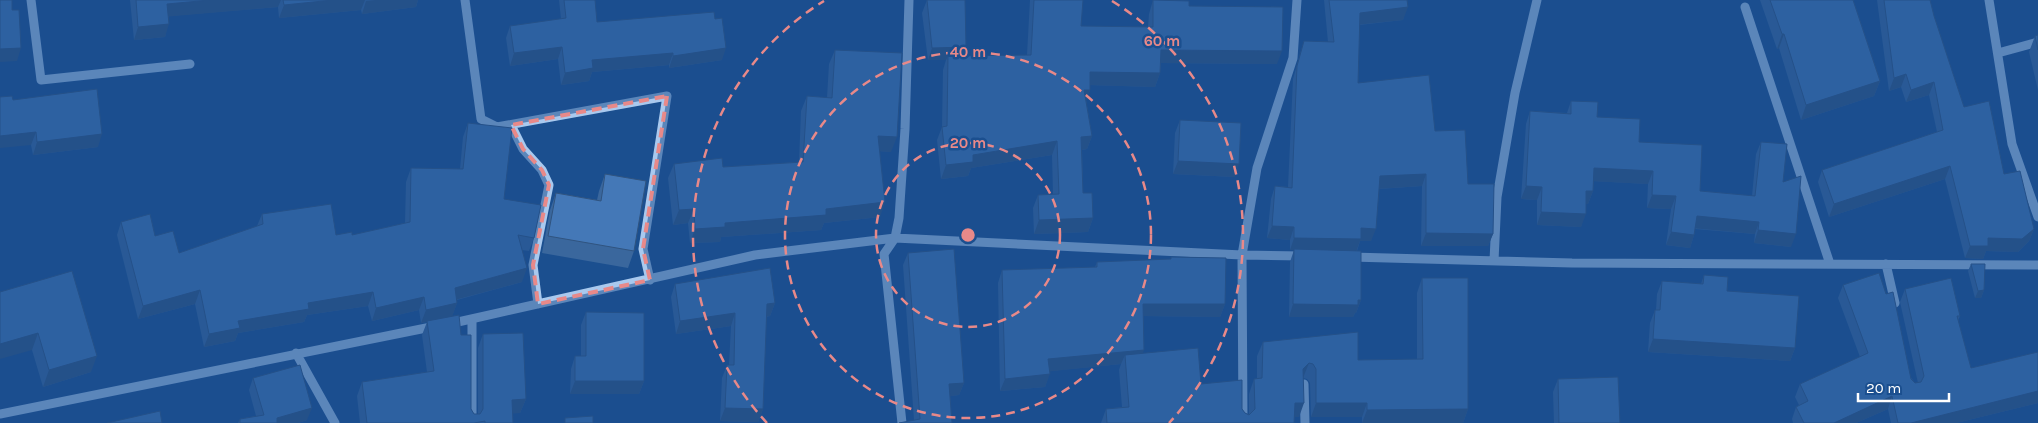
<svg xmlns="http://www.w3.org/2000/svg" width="2038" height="423" font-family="Karla,sans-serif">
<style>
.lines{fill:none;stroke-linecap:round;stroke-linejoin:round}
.minor{stroke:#a9c9ee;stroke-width:9}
.wall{fill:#3a679d}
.shaded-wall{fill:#305480}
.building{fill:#4478b7;stroke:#305480}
.marked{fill:none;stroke:#e88989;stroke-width:4;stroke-dasharray:10 6;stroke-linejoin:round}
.ring{fill:none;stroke:#e88989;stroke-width:2.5;stroke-dasharray:9 6}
.centre{fill:#e88989;stroke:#1b4f8f;stroke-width:2.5}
.ring-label{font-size:15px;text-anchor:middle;font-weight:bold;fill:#e88989;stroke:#1b4f8f;stroke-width:5;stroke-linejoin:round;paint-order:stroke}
</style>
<rect width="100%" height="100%" fill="#1b4f8f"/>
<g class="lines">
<!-- minor -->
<path class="minor" d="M 31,0 L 41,80 L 190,64
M 465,0 L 481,119 L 497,127 L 667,96 L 643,249 L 650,280
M 1297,0 L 1293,58 L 1257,168 L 1242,255 L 1303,256
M 1989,0 L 2012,144 L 2038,217
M 1745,7 L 1830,264
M 1998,53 L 2038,42
M 511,125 L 523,149 L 542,170 L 549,185 L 533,265 L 538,304
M 1351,257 L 1572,263 L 2038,265
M 1494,261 L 1497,197 L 1515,93 L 1537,0
M 1886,264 L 1895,303
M 472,319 L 472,423
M 449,324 L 755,255 L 895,238 L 1242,255 L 1243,423
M 296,353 L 335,423
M 1304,384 L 1305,423
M 0,414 L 436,326
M 902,423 L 884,254 L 895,238 L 899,218 L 905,129 L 909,0"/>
</g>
<!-- wall -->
<path class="wall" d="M 130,0 L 418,0 L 416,7 L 362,14 L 361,10 L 279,18 L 278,7 L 169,16 L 165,37 L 134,40 Z
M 559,0 L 595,0 L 597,22 L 722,60 L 669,68 L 669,65 L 592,72 L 589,81 L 561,85 L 558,59 L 510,66 L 506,38 L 510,26 L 561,19 Z
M 927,0 L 966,47 L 962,56 L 1027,55 L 1030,0 L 1083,0 L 1081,26 L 1148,27 L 1149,14 L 1153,0 L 1189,6 L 1277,64 L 1161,63 L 1160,73 L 1155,87 L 1090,85 L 1090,90 L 1086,100 L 1092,136 L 1087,149 L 1082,150 L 1083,193 L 1093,218 L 1088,232 L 1034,234 L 1033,208 L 1038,195 L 1053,194 L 1052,155 L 971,168 L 968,176 L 941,179 L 937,140 L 942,127 L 943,70 L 946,60 L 928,60 L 922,13 Z
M 1324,0 L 1407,0 L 1403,20 L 1359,25 L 1358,83 L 1435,131 L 1468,184 L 1493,234 L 1488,246 L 1421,246 L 1422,186 L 1379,189 L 1371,241 L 1360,241 L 1357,251 L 1361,300 L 1356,313 L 1355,313 L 1353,317 L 1289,317 L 1290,262 L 1294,250 L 1290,250 L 1290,240 L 1267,238 L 1271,199 L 1275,186 L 1288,187 L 1293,79 L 1300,54 L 1304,41 L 1328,42 Z
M 1760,0 L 1853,0 L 1880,81 L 1874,96 L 1801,120 L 1779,48 L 1777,49 Z
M 1877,0 L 1930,0 L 1934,16 L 1964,107 L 2004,174 L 2034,229 L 2029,241 L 2018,252 L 1986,251 L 1983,259 L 1965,258 L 1945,179 L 1829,217 L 1818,182 L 1822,170 L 1937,132 L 1929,95 L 1906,102 L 1901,87 L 1889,91 Z
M 2038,35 L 2038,90 L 2029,52 L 2035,36 Z
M 835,50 L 891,152 L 880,151 L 880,217 L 824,223 L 821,230 L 721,237 L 720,242 L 690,243 L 688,223 L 673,225 L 668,178 L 674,164 L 723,167 L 799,162 L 801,111 L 807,96 L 827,98 L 829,64 Z
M 13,100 L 98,147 L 33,155 L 31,145 Z
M 1571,101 L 1639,142 L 1700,191 L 1752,196 L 1756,154 L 1761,142 L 1783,182 L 1791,247 L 1754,243 L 1755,234 L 1695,229 L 1694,235 L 1690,248 L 1666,245 L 1671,209 L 1647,208 L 1648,184 L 1593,181 L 1593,191 L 1588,204 L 1586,204 L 1581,227 L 1537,225 L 1537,200 L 1521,199 L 1526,124 L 1530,111 L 1567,113 Z
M 1180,120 L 1235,177 L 1173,174 L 1175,133 Z
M 468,123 L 504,199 L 534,238 L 529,251 L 522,250 L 522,282 L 457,300 L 457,303 L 452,316 L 471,409 L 474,414 L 478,414 L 478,348 L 483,334 L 526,399 L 520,413 L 513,413 L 513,423 L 360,423 L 357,396 L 362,382 L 427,372 L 422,335 L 427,322 L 421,323 L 419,310 L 372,321 L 368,306 L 307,315 L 304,322 L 238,333 L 235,341 L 204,347 L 195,304 L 138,319 L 117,235 L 121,222 L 155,236 L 179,253 L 257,226 L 262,214 L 336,235 L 352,235 L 405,223 L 406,182 L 411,168 L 460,169 L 463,137 Z
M 605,174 L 634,251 L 628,268 L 542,253 L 550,210 L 556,193 L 597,200 L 599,191 Z
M 908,253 L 964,383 L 959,395 L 950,396 L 952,423 L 914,420 L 903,265 Z
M 1171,257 L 1225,304 L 1220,317 L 1143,316 L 1143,353 L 1201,384 L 1242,409 L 1245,413 L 1249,414 L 1249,394 L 1254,379 L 1257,379 L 1257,356 L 1263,342 L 1358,360 L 1417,359 L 1417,293 L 1422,278 L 1468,409 L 1463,423 L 1362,423 L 1362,417 L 1311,417 L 1310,383 L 1307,379 L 1303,378 L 1299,417 L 1294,417 L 1294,423 L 1101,423 L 1106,409 L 1122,407 L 1119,370 L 1121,364 L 1050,371 L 1045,387 L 1000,391 L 998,283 L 1002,270 L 1095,267 L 1097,262 L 1171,259 Z
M 1971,264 L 1984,290 L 1981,298 L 1975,298 L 1968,271 Z
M 1704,275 L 1727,291 L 1795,348 L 1790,361 L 1648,352 L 1650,323 L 1655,310 L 1656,310 L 1657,294 L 1662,281 L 1701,284 Z
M 675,284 L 775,303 L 770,316 L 766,317 L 763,409 L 758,422 L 720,421 L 722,378 L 727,365 L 729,365 L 731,326 L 676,334 L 671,297 Z
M 1843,285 L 1915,383 L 1918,383 L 1900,302 L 1905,289 L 1960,316 L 1958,321 L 1971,368 L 2038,352 L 2038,403 L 1956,423 L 1891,423 L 1888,409 L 1856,423 L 1793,423 L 1792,419 L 1796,407 L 1799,405 L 1795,397 L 1800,384 L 1860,357 L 1838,298 Z
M 0,292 L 91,372 L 43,387 L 32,350 Z
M 586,312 L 644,381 L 639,394 L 570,394 L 571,369 L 575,356 L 581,356 L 581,325 Z
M 253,378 L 307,420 L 298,423 L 238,423 L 240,419 L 256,416 L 249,390 Z
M 1558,379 L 1620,423 L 1554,423 L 1553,392 Z"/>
<!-- shaded-wall -->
<path class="shaded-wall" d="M 210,0 L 281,0 L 278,7 L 163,17 L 167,4 Z
M 333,0 L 365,0 L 361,10 L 279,18 L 284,5 Z
M 376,0 L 418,0 L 416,7 L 362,14 L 366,1 Z
M 1408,7 L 1403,20 L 1355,25 L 1360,13 Z
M 169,24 L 165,37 L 134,40 L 138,27 Z
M 1782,34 L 1784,34 L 1779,48 L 1777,49 Z
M 562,47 L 558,59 L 510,66 L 514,53 Z
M 966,47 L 961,60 L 948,56 L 946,60 L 928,60 L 932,48 Z
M 21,48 L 17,61 L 0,62 L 0,49 Z
M 726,48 L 722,60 L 669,68 L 673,56 Z
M 1161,50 L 1282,51 L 1277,64 L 1156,63 Z
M 673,53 L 669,65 L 592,72 L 589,81 L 561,85 L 565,73 L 592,60 Z
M 1090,72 L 1160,73 L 1155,87 L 1085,85 Z
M 1906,74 L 1901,87 L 1889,91 L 1894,78 Z
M 1880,81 L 1874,96 L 1801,120 L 1806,105 Z
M 1934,82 L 1929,95 L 1906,102 L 1911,90 Z
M 1084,90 L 1090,90 L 1085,103 Z
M 36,132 L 31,145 L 0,148 L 0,136 Z
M 102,134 L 98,147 L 33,155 L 37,142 Z
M 878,136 L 897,137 L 891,152 L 873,151 Z
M 1092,136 L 1087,149 L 1076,151 L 1081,137 Z
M 1057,141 L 1052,155 L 971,168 L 968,176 L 941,179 L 946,165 L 973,155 Z
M 1178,161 L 1239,164 L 1235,177 L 1173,174 Z
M 1950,166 L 1945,179 L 1829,217 L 1834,204 Z
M 1594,168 L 1653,171 L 1648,184 L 1589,181 Z
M 1426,174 L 1422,186 L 1376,189 L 1380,176 Z
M 1526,186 L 1542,187 L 1537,200 L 1521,199 Z
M 1586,191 L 1593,191 L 1588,204 L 1582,204 Z
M 1652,195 L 1676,196 L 1671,209 L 1647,208 Z
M 885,202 L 880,217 L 824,223 L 821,230 L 721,237 L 720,242 L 690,243 L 695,229 L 725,223 L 826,209 Z
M 694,209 L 688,223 L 673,225 L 679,210 Z
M 1541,212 L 1586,214 L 1581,227 L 1537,225 Z
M 1697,216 L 1759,222 L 1755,234 L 1692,228 Z
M 1093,218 L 1088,232 L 1034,234 L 1039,220 Z
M 1272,226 L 1294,227 L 1290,240 L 1267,238 Z
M 1361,228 L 1376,229 L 1371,241 L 1360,241 L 1356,252 L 1290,250 L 1294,238 Z
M 2034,229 L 2029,241 L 2018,252 L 1986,251 L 1983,259 L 1965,258 L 1970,246 L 1988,238 Z
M 1758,230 L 1796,234 L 1791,247 L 1754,243 Z
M 1671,232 L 1694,235 L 1690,248 L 1666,245 Z
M 1426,233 L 1493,234 L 1488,246 L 1421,246 Z
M 527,268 L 522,282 L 451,301 L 455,288 Z
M 200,290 L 195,304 L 138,319 L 143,306 Z
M 1984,290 L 1981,298 L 1975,298 L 1978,291 Z
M 373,292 L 368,306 L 307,315 L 304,322 L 238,333 L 235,341 L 204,347 L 209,334 L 238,321 L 308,303 Z
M 424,297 L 419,310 L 372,321 L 376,308 Z
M 1361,300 L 1356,313 L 1355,313 L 1353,317 L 1289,317 L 1293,304 Z
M 457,303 L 452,317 L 421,323 L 426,310 Z
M 775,303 L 770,316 L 762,317 L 767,304 Z
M 1143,304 L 1225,304 L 1220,317 L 1138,316 Z
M 735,313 L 731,326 L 676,334 L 680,321 Z
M 38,333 L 32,350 L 0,359 L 0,344 Z
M 1653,339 L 1795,348 L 1790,361 L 1648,352 Z
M 1144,350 L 1140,362 L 1125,355 L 1121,364 L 1044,372 L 1048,359 Z
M 97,356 L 91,372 L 43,387 L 49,370 Z
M 1309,363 L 1303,378 L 1303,369 Z
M 1050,374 L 1045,387 L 1000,391 L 1005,379 Z
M 575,381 L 644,381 L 639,394 L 570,394 Z
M 964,383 L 959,395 L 944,397 L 949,384 Z
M 2038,391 L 2038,403 L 1956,423 L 1911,423 Z
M 1892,396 L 1888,409 L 1856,423 L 1834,423 Z
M 526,399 L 520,413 L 507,414 L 512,400 Z
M 1295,403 L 1304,403 L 1299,417 L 1289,417 Z
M 1316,403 L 1367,403 L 1362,417 L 1311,417 Z
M 312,408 L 307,420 L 298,423 L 275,423 L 277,418 Z
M 725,408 L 763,409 L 758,422 L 720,421 Z
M 1468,409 L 1463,423 L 1362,423 L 1367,410 Z"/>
<!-- building -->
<path class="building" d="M 0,0 L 12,0 L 12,10 L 19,10 L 21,48 L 0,49 Z
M 136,0 L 210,0 L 167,4 L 169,24 L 138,27 Z
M 283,0 L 333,0 L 284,5 Z
M 564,0 L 595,0 L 597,22 L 714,12 L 715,19 L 722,18 L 726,48 L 673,56 L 673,53 L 592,60 L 593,68 L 565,73 L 562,47 L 514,53 L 510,26 L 566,18 Z
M 927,0 L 965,0 L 966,47 L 932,48 Z
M 1034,0 L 1083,0 L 1081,26 L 1153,27 L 1153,0 L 1189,1 L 1189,6 L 1283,7 L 1282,51 L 1161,50 L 1160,73 L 1090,72 L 1090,90 L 1084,90 L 1092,136 L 1081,137 L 1083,193 L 1092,193 L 1093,218 L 1039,220 L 1038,195 L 1059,194 L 1057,141 L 973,155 L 973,162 L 946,165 L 942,127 L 947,126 L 948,56 L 1031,55 Z
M 1329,0 L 1407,0 L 1408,7 L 1360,13 L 1358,83 L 1429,75 L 1435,131 L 1465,130 L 1468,184 L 1494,184 L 1493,234 L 1426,233 L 1426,174 L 1380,176 L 1376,229 L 1361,228 L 1361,239 L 1294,238 L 1294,227 L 1272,226 L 1275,186 L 1292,188 L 1297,66 L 1304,41 L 1334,42 Z
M 1770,0 L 1853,0 L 1880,81 L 1806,105 L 1784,34 L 1782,34 Z
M 1884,0 L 1930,0 L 1934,16 L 1964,107 L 1989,101 L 2004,174 L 2020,171 L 2034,229 L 2022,239 L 1988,238 L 1988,246 L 1970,246 L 1950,166 L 1834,204 L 1822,170 L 1943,130 L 1934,82 L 1911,90 L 1906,74 L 1894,78 Z
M 2038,35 L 2038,50 L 2035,36 Z
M 835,50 L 902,53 L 897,137 L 878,136 L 885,202 L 826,209 L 826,215 L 725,223 L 725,227 L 695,229 L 694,209 L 679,210 L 674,164 L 722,158 L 723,167 L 803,162 L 807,96 L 832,98 Z
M 97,89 L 102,134 L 37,142 L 36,132 L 0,136 L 0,97 L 12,96 L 13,100 Z
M 1571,101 L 1598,102 L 1597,117 L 1640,119 L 1639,142 L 1702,145 L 1700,191 L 1755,196 L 1761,142 L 1787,144 L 1783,182 L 1801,176 L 1796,234 L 1758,230 L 1759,222 L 1697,216 L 1694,235 L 1671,232 L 1676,196 L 1652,195 L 1653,171 L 1594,168 L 1593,191 L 1586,191 L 1586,214 L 1541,212 L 1542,187 L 1526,186 L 1530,111 L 1571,114 Z
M 1180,120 L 1241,123 L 1239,164 L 1178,161 Z
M 468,123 L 512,128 L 504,199 L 541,205 L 534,238 L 518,235 L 527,268 L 455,288 L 457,303 L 426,310 L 424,297 L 376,308 L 373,292 L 308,303 L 309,309 L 238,321 L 240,328 L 209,334 L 200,290 L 143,306 L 121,222 L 150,214 L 155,236 L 173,231 L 179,253 L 263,224 L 262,214 L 331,204 L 336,235 L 352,232 L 352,235 L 410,222 L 411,168 L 463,169 Z
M 605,174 L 646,181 L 634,251 L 548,236 L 556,193 L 601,201 Z
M 954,249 L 964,383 L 949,384 L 952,423 L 899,423 L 920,419 L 908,253 Z
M 1294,249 L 1361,251 L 1361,300 L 1358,300 L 1358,305 L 1293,304 Z
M 1171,257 L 1226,258 L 1225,304 L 1143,304 L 1144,350 L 1048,359 L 1050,374 L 1005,379 L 1002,270 L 1097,267 L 1097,262 L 1171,259 Z
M 1971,264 L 1985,264 L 1984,290 L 1978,291 Z
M 770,268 L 775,303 L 767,304 L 763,409 L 725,408 L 727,365 L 734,365 L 735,313 L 680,321 L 675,284 Z
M 72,271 L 97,356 L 49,370 L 38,333 L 0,344 L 0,292 Z
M 1879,273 L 1886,294 L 1893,292 L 1911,379 L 1915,383 L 1921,382 L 1924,376 L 1905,289 L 1951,278 L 1960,316 L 1957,316 L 1971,368 L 2038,352 L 2038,391 L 1911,423 L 1898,423 L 1892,396 L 1834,423 L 1804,423 L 1796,407 L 1808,401 L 1800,384 L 1868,353 L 1843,285 Z
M 1704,275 L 1728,277 L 1727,291 L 1799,296 L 1795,348 L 1653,339 L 1655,310 L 1660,310 L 1662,281 L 1703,284 Z
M 1422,278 L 1468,278 L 1468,409 L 1367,410 L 1367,403 L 1316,403 L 1316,369 L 1313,364 L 1309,363 L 1303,369 L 1304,403 L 1295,403 L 1294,423 L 1107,423 L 1106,409 L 1129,407 L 1125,355 L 1198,348 L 1201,384 L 1242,380 L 1242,409 L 1245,413 L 1249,415 L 1255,409 L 1254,379 L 1262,378 L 1263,342 L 1358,332 L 1358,360 L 1423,359 Z
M 586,312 L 644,313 L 644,381 L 575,381 L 575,356 L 586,356 Z
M 459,315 L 461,335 L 471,335 L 471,409 L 474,414 L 480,414 L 483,409 L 483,334 L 523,333 L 526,399 L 512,400 L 513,423 L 485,423 L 485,421 L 474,423 L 367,423 L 362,382 L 434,371 L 427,321 Z
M 300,365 L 312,408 L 277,418 L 277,423 L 240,423 L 240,419 L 264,415 L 253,378 Z
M 1618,377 L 1620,423 L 1559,423 L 1558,379 Z
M 160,411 L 162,423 L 107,423 Z
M 593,416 L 593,423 L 565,423 L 565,418 Z"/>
<!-- marked area -->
<path d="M0 0H2038V423H0ZM 667,96 L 643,249 L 650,280 L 538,304 L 533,265 L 549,185 L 542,170 L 523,149 L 511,125 Z" fill="#1b4f8f" fill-opacity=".55" fill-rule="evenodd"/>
<path class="marked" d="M 667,96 L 643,249 L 650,280 L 538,304 L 533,265 L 549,185 L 542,170 L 523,149 L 511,125 Z"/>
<!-- distance rings -->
<g class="ring">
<circle cx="968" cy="235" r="92"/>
<circle cx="968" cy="235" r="183"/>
<path d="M767 423A275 275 0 0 1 824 1M1112 1A275 275 0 0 1 1169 423"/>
</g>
<circle cx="968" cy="235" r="8" class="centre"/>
<g class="ring-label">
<text x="1162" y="46">60 m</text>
<text x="968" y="57">40 m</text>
<text x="968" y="148">20 m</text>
</g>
<!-- scale -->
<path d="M1858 393v8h91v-8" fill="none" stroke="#ffffff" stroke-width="2.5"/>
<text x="1866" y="393" font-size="15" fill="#ffffff" stroke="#1b4f8f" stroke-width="4" paint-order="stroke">20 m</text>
</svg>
